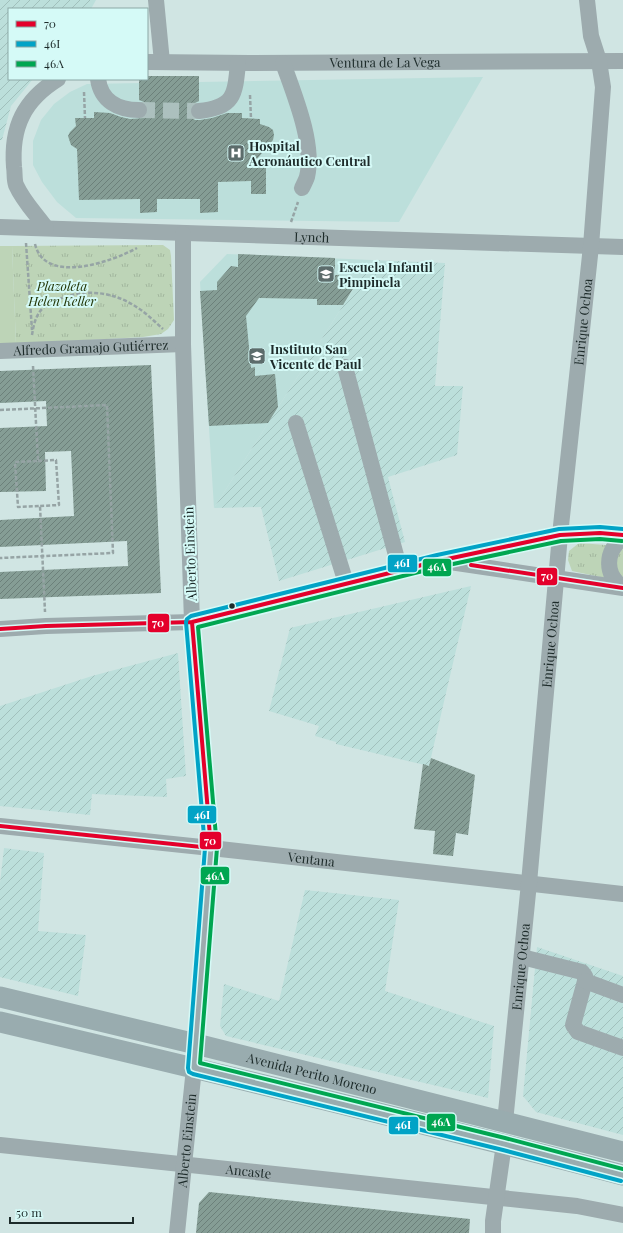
<svg xmlns="http://www.w3.org/2000/svg" width="623" height="1233" font-family="'Playfair Display',serif">
<style>
.built{fill:#bcdfdb}
.industrial{fill:url(#industrial-furrows)}
.park{fill:url(#park-tufts)}
.pitch{fill:#bdd4b7}
.building{fill:url(#building-hatch)}
.lines{fill:none;stroke-linecap:round;stroke-linejoin:round}
.minor-tunnel{stroke:#acc0be;stroke-width:16;stroke-dasharray:16 8;stroke-linecap:butt}
.path{stroke:#96a4a5;stroke-width:2.5;stroke-dasharray:4 2;stroke-linecap:butt}
.minor{stroke:#9dabae;stroke-width:16}
.major{stroke:#99acaf;stroke-width:21}
.bus-1-casing{stroke:#d5faf7;stroke-width:7}
.bus-2-casing{stroke:#d5faf7;stroke-width:7}
.bus-3-casing{stroke:#d5faf7;stroke-width:7}
.bus-1{stroke:#e4002b;stroke-width:4}
.bus-2{stroke:#01a3c6;stroke-width:4}
.bus-3{stroke:#00a651;stroke-width:4}
.bus-dot{fill:#1d2b2a;stroke:#d5faf7;stroke-width:1.5}
.labels{text-anchor:middle;stroke-width:4;stroke-linejoin:round;paint-order:stroke}
.street-label{font-size:13px;fill:#1d2b2a;stroke:#d5faf7}
.poi-label{font-size:13px;font-weight:bold;fill:#1d2b2a;stroke:#d5faf7;text-anchor:start}
.park-label{font-size:13px;font-style:italic;fill:#1e3101;stroke:#d5faf7}
.line-badge{stroke:#d5faf7;stroke-width:1.5}
.badge-label{font-size:11px;text-anchor:middle;font-weight:bold;fill:#fff}
</style>
<defs>
<pattern id="industrial-furrows" width="10" height="10" patternUnits="userSpaceOnUse"><rect width="10" height="10" fill="#bcdfdb"/><path d="M-1 1l2-2M0 10L10 0M9 11l2-2" fill="none" stroke="#a1c0bc"/></pattern>
<pattern id="park-tufts" width="24" height="20" patternUnits="userSpaceOnUse"><rect width="24" height="20" fill="#bdd4b7"/><path d="M3 7l-1-3M5 7V3M7 7l1-3M15 17l-1-3M17 17v-4M19 17l1-3" fill="none" stroke="#a2b69e"/></pattern>
<pattern id="building-hatch" width="6" height="6" patternUnits="userSpaceOnUse"><rect width="6" height="6" fill="#859d95"/><path d="M-1 1l2-2M0 6l6-6M5 7l2-2" fill="none" stroke="#6c807a"/></pattern>
</defs>
<rect width="100%" height="100%" fill="#d0e5e3"/>
<!-- built -->
<path class="built" d="M 483,77 L 399,222 L 76,218 L 57,202 L 42,182 L 33,165 L 33,141 L 41,120 L 54,104 L 70,92 L 87,84 Z
M 227,254 L 372,260 L 214,508 L 200,282 Z"/>
<!-- industrial -->
<path class="industrial" d="M 0,0 L 96,0 L 91,9 L 9,9 L 9,79 L 33,79 L 11,106 L 2,140 L 0,140 Z
M 372,260 L 445,263 L 435,386 L 463,386 L 457,455 L 388,477 L 405,542 L 279,581 L 261,507 L 214,508 Z
M 471,586 L 429,766 L 336,744 L 336,742 L 315,736 L 319,726 L 269,711 L 290,628 Z
M 178,653 L 186,776 L 166,779 L 167,797 L 92,794 L 90,815 L 0,806 L 0,706 L 92,676 Z
M 4,848 L 44,853 L 38,931 L 86,935 L 78,996 L 0,977 L 0,883 Z
M 305,890 L 399,900 L 385,991 L 494,1026 L 488,1098 L 226,1036 L 220,1026 L 224,984 L 279,1001 Z
M 537,947 L 623,976 L 623,1135 L 536,1112 L 523,1096 Z"/>
<!-- park -->
<path class="park" d="M 163,245 L 170,250 L 171,256 L 174,320 L 168,329 L 161,334 L 143,337 L 16,344 L 12,246 Z
M 579,543 L 606,545 L 602,558 L 605,578 L 572,571 L 568,560 L 569,551 Z
M 623,549 L 623,577 L 617,573 C 615,565 614,554 623,549 Z"/>
<!-- pitch -->
<path class="pitch" d="M 0,246 L 12,246 L 16,344 L 0,344 Z"/>
<!-- building -->
<path class="building" d="M 147,76 L 199,76 L 199,101 L 193,104 L 190,108 L 190,112 L 191,117 L 195,120 L 200,120 L 212,118 L 227,113 L 242,113 L 242,118 L 260,119 L 260,124 L 269,127 L 273,130 L 274,135 L 273,140 L 252,165 L 266,165 L 266,194 L 251,194 L 251,181 L 218,182 L 218,212 L 200,213 L 200,199 L 157,199 L 157,212 L 140,213 L 140,199 L 79,200 L 77,149 L 71,145 L 68,136 L 70,132 L 76,126 L 75,118 L 94,118 L 94,112 L 110,113 L 121,117 L 130,119 L 144,118 L 147,115 L 148,110 L 147,105 L 144,102 L 139,100 L 139,79 L 147,79 Z
M 238,254 L 335,258 L 335,275 L 339,275 L 339,281 L 357,282 L 343,305 L 317,305 L 317,299 L 259,298 L 246,316 L 251,368 L 255,367 L 255,376 L 275,374 L 278,407 L 268,423 L 209,426 L 200,291 L 217,290 L 217,282 L 231,266 L 238,267 Z
M 151,365 L 161,593 L 0,599 L 0,572 L 128,566 L 127,541 L 0,547 L 0,520 L 74,516 L 71,451 L 45,452 L 46,491 L 0,492 L 0,428 L 47,426 L 46,401 L 0,403 L 0,371 Z
M 431,758 L 475,775 L 468,835 L 456,833 L 453,856 L 433,854 L 435,831 L 414,829 L 423,764 L 429,766 Z
M 209,1192 L 470,1219 L 469,1233 L 196,1233 L 199,1203 Z"/>
<g class="lines">
<!-- minor-tunnel -->
<path class="minor-tunnel" d="M 139,110 L 199,111"/>
<!-- path -->
<path class="path" d="M 84,92 L 85,118
M 250,95 L 251,119
M 291,222 L 298,202
M 26,243 L 32,330
M 35,244 C 45,286 113,261 137,248
M 32,335 C 35,315 40,306 59,299 C 85,289 111,291 135,306 C 145,312 154,321 163,329
M 33,366 L 38,461 L 15,462 L 18,507 L 40,506 L 45,612
M 0,410 L 107,405 L 113,553 L 0,558
M 38,461 L 56,460 L 59,505 L 40,506"/>
<!-- minor -->
<g class="minor">
<path d="M 156,0 L 162,62"/>
<path id="s1" d="M 147,62 L 250,63 L 623,61"/>
<path d="M 283,63 C 294,94 315,144 307,177 C 306,180 304,184 302,188"/>
<path d="M 98,79 C 101,101 118,110 139,110"/>
<path d="M 199,111 C 234,107 235,96 238,63"/>
<path id="s2" d="M 0,227 L 623,247"/>
<path d="M 46,228 C 36,214 23,201 16,185 C 14,180 15,172 14,167 C 11,127 24,100 58,79"/>
<path id="s3" d="M 0,351 L 183,344"/>
<path d="M 345,367 L 400,570"/>
<path d="M 296,423 L 346,583"/>
<path d="M 623,538 C 605,551 604,575 623,587"/>
<path d="M 450,562 L 623,588"/>
<path d="M 0,629 L 46,626 L 192,622 L 438,561 L 560,535 L 600,533 L 623,535"/>
<path id="s4" d="M 0,826 L 211,848 L 623,894"/>
<path d="M 522,957 L 582,972 L 585,976 L 585,981 L 573,1025 L 578,1032 L 623,1048"/>
<path d="M 585,981 L 623,995"/>
<path id="s5" d="M 505,1122 L 529,883 L 560,535 L 591,246 L 603,87 L 599,61 L 591,36 L 587,0"/>
<path id="s6" d="M 0,1145 L 577,1206 L 623,1215"/>
<path id="s7" d="M 177,1233 L 194,1068 L 211,848 L 192,622 L 183,344 L 183,234"/>
<path d="M 493,1233 L 493,1221 L 504,1144"/>
</g>
<!-- major -->
<g class="major">
<path id="s8" d="M 0,997 L 196,1044 L 623,1152"/>
<path d="M 0,1022 C 208,1071 416,1121 623,1175"/>
</g>
<defs>
<path id="bus-1" d="M 471,565 L 623,588
M 0,629 L 46,626 L 192,622 L 438,561 L 560,535 L 600,533 L 623,535
M 0,826 L 211,848 L 192,622"/>
<path id="bus-2" d="M 621,1181 L 503,1150 L 193,1074 L 189,1072 L 188,1068 L 205,848 L 186,622 L 187,619 L 191,616 L 437,555 L 559,529 L 600,527 L 623,529"/>
<path id="bus-3" d="M 622,541 L 600,539 L 561,541 L 439,567 L 198,627 L 217,848 L 200,1063 L 505,1138 L 623,1169"/>
</defs>
<!-- bus-1 casing -->
<use href="#bus-1" class="bus-1-casing"/>
<!-- bus-2 casing -->
<use href="#bus-2" class="bus-2-casing"/>
<!-- bus-3 casing -->
<use href="#bus-3" class="bus-3-casing"/>
<!-- bus-1 -->
<use href="#bus-1" class="bus-1"/>
<!-- bus-2 -->
<use href="#bus-2" class="bus-2"/>
<!-- bus-3 -->
<use href="#bus-3" class="bus-3"/>
</g>
<!-- icons -->
<defs>
<symbol id="hospital-square" viewBox="-11 -11 22 22"><rect x="-9" y="-9" width="18" height="18" rx="4" fill="#5c6c6b" stroke="#d5faf7"/><path d="M-5-5h3v3.5h4V-5h3V5h-3V1.5h-4V5h-3Z" fill="#fff"/></symbol>
<symbol id="school-square" viewBox="-11 -11 22 22"><rect x="-9" y="-9" width="18" height="18" rx="4" fill="#5c6c6b" stroke="#d5faf7"/><path d="M0-5L7-2L0 1L-7-2ZM-4 1L0 2.5L4 1V4Q0 6-4 4Z" fill="#fff"/></symbol>
</defs>
<g fill-rule="evenodd">
<use href="#hospital-square" x="226" y="143" width="20" height="20"/>
<use href="#school-square" x="316" y="264" width="20" height="20"/>
<use href="#school-square" x="247" y="346" width="20" height="20"/>
</g>
<!-- markers -->
<circle class="bus-dot" cx="232" cy="606" r="3.5"/>
<g class="labels">
<!-- street labels -->
<g class="street-label">
<text dy="5" stroke="none"><textPath href="#s1" startOffset="238">Ventura de La Vega</textPath></text>
<text dy="5" stroke="none"><textPath href="#s2" startOffset="312">Lynch</textPath></text>
<text dy="5" stroke="none"><textPath href="#s5" startOffset="804">Enrique Ochoa</textPath></text>
<text dy="5" stroke="none"><textPath href="#s3" startOffset="91">Alfredo Gramajo Gutiérrez</textPath></text>
<text transform="translate(190 554) rotate(-92)" y="5">Alberto Einstein</text>
<text dy="5" stroke="none"><textPath href="#s5" startOffset="480">Enrique Ochoa</textPath></text>
<text dy="5" stroke="none"><textPath href="#s4" startOffset="313">Ventana</textPath></text>
<text dy="5" stroke="none"><textPath href="#s5" startOffset="156">Enrique Ochoa</textPath></text>
<text dy="5" stroke="none"><textPath href="#s8" startOffset="321">Avenida Perito Moreno</textPath></text>
<text dy="5" stroke="none"><textPath href="#s7" startOffset="93">Alberto Einstein</textPath></text>
<text dy="5" stroke="none"><textPath href="#s6" startOffset="250">Ancaste</textPath></text>
</g>
<!-- poi labels -->
<g class="poi-label">
<text x="249" y="151">Hospital<tspan x="249" dy="15">Aeronáutico Central</tspan></text>
<text x="339" y="272">Escuela Infantil<tspan x="339" dy="15">Pimpinela</tspan></text>
<text x="270" y="354">Instituto San<tspan x="270" dy="15">Vicente de Paul</tspan></text>
</g>
<!-- park labels -->
<g class="park-label">
<text x="62" y="291">Plazoleta<tspan x="62" dy="15">Helen Keller</tspan></text>
</g>
</g>
<g class="line-badge">
<rect x="387" y="554" width="31" height="19" rx="4" fill="#01a3c6"/>
<rect x="422" y="558" width="30" height="19" rx="4" fill="#00a651"/>
<rect x="536" y="567" width="22" height="19" rx="4" fill="#e4002b"/>
<rect x="147" y="613" width="23" height="20" rx="4" fill="#e4002b"/>
<rect x="187" y="805" width="30" height="19" rx="4" fill="#01a3c6"/>
<rect x="199" y="831" width="23" height="19" rx="4" fill="#e4002b"/>
<rect x="200" y="866" width="30" height="19" rx="4" fill="#00a651"/>
<rect x="426" y="1113" width="30" height="19" rx="4" fill="#00a651"/>
<rect x="388" y="1116" width="31" height="19" rx="4" fill="#01a3c6"/>
</g>
<g class="badge-label">
<text x="402" y="567">46I</text>
<text x="437" y="571">46A</text>
<text x="547" y="580">70</text>
<text x="158" y="627">70</text>
<text x="202" y="819">46I</text>
<text x="210" y="845">70</text>
<text x="215" y="880">46A</text>
<text x="441" y="1126">46A</text>
<text x="403" y="1129">46I</text>
</g>
<!-- legend -->
<rect x="8" y="8" width="140" height="72" fill="#d5faf7" stroke="#8ba7a5"/>
<rect x="16" y="21" width="20" height="6" fill="#e4002b" stroke="#8ba7a5"/>
<text x="44" y="28" font-size="12" fill="#1d2b2a">70</text>
<rect x="16" y="41" width="20" height="6" fill="#01a3c6" stroke="#8ba7a5"/>
<text x="44" y="48" font-size="12" fill="#1d2b2a">46I</text>
<rect x="16" y="61" width="20" height="6" fill="#00a651" stroke="#8ba7a5"/>
<text x="44" y="68" font-size="12" fill="#1d2b2a">46A</text>
<!-- scale -->
<path d="M10 1217v6h123v-6" fill="none" stroke="#1d2b2a" stroke-width="2"/>
<text x="16" y="1217" font-size="12" fill="#1d2b2a" stroke="#d5faf7" stroke-width="3" paint-order="stroke">50 m</text>
</svg>
